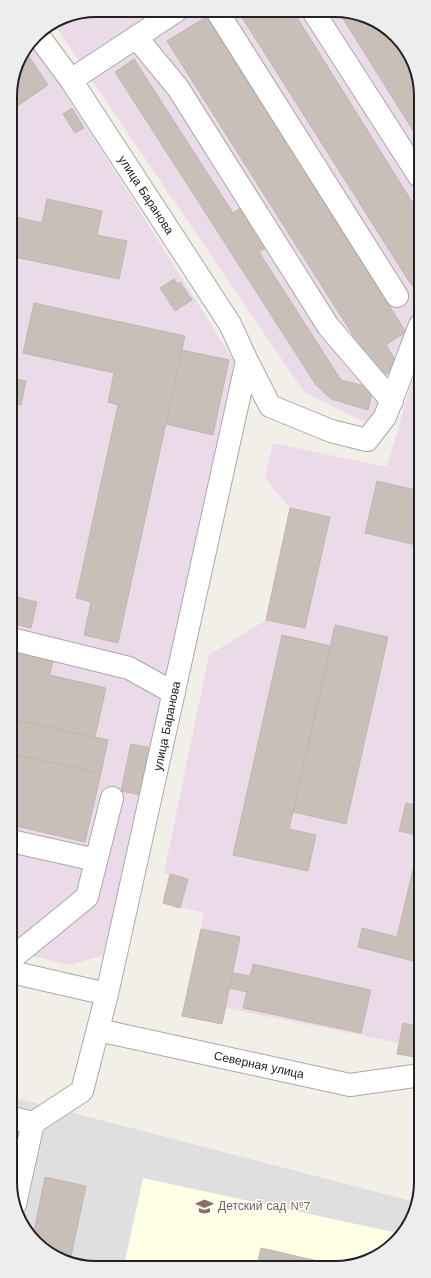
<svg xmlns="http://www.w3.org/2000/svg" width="431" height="1278" font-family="'Work Sans',sans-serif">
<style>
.residential{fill:#e0dfdf}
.industrial{fill:#ebdbe8}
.education{fill:#ffffe5}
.building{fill:#c7bfb8;stroke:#c4b6ab}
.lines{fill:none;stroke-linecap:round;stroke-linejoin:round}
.minor-casing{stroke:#a9a9a9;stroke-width:24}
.minor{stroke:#fff;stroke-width:22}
.labels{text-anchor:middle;stroke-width:3;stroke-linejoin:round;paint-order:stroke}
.street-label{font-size:12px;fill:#222;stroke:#fff}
.education-label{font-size:12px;fill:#785e54;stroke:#fff;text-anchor:start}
.rim{fill:none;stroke:#222;stroke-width:2}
</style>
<rect width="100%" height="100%" fill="#f2efe9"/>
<!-- residential -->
<path class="residential" d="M 12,1097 L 415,1202 L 400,1238 L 352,1266 L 80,1266 L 35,1243 L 12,1199 Z"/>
<!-- industrial -->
<path class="industrial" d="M 96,10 L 352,12 L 396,35 L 419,79 L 420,302 L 402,363 L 369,424 L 304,392 L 53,23 L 64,16 Z
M 30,44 L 58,81 L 237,366 L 107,954 L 70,965 L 11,951 L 10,91 L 19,58 Z
M 420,358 L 421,1058 L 397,1054 L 399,1043 L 226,1008 L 222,1024 L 182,1016 L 204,913 L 163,903 L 170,875 L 164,873 L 209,655 L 266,620 L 290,509 L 265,477 L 273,443 L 387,467 L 418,360 Z"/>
<!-- education -->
<path class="education" d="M 143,1178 L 402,1234 L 400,1238 L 352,1266 L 124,1266 Z"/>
<!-- building -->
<path class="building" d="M 238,11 L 293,11 L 419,213 L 420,281 L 412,286 Z
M 339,12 L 352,12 L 387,31 L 419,82 L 419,140 Z
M 206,17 L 406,332 L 386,345 L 399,366 L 380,378 L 167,41 Z
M 25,50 L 48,85 L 10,111 L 10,91 L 19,58 Z
M 134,59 L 233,213 L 240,208 L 266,248 L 259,252 L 341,380 L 373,388 L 368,410 L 331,399 L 316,385 L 115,72 Z
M 72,108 L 84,128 L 75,133 L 63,114 Z
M 47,199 L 102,211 L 97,235 L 127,241 L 119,279 L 10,256 L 10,244 L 16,217 L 42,223 Z
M 174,279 L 177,284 L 180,282 L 192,300 L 175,311 L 160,288 Z
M 34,303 L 185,336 L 118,643 L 84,635 L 91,602 L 76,598 L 118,405 L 108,402 L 114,373 L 23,353 Z
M 182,350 L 229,360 L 213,435 L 166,424 Z
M 11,378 L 26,381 L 21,405 L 11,403 Z
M 11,413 L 15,414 L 11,435 Z
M 377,481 L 420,491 L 420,546 L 365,533 Z
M 290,508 L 330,517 L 305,628 L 266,620 Z
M 16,597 L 37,602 L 31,628 L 11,623 Z
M 335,625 L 388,637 L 346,824 L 293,812 Z
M 282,635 L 331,646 L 289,829 L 316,835 L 308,871 L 233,855 Z
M 11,650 L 53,660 L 50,675 L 106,688 L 95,737 L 11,719 Z
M 11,719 L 108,740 L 101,773 L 11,754 Z
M 131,744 L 152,748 L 141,795 L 121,791 Z
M 12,754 L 101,773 L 85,842 L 11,825 Z
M 406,803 L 420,806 L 420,818 L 416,835 L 399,831 Z
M 415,861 L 420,863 L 421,963 L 358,947 L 362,928 L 397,937 Z
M 170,874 L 188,879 L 180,908 L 163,903 Z
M 201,929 L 240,937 L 222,1024 L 182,1016 Z
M 253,964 L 371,990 L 361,1033 L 243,1008 L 247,992 L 229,988 L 233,973 L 250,976 Z
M 403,1023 L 421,1027 L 421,1058 L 397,1054 Z
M 45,1177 L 86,1186 L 70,1261 L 35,1243 L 33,1237 Z
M 261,1248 L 318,1261 L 317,1266 L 257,1266 Z"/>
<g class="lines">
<defs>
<path id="minor" d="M 217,11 L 397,296
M 313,11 L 419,176
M 37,34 L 71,80 L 230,324 L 247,361 L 270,406 L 331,431 L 367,440 L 385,417 L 420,325
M 136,37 L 178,88 L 328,326 L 392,401
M 71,80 L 176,11
M 11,639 L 129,668 L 174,693
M 11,841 L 96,860
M 11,959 L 87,897 L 112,798
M 11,972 L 107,994
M 98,1030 L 350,1085 L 421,1075
M 12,1118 L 33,1123
M 15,1204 L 33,1123 L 82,1091 L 107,994 L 247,361"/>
</defs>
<!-- minor casing -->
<use href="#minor" class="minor-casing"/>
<!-- minor -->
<use href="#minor" class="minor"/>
</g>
<!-- icons -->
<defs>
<symbol id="school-bare" viewBox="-9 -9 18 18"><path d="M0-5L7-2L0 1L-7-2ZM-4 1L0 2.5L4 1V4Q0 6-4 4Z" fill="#8d6e63" stroke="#fff" stroke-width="2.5" paint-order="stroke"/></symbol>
</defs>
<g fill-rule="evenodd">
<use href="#school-bare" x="192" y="1194" width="25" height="25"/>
</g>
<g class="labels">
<!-- street labels -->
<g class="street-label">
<text transform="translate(146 195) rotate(57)" y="4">улица Баранова</text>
<text transform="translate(167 726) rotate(-78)" y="4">улица Баранова</text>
<text transform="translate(259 1065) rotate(12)" y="4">Северная улица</text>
</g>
<!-- education labels -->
<g class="education-label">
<text x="218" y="1210">Детский сад №7</text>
</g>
</g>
<!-- crop -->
<path d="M0 0H431V1278H0ZM96 17H335A79 79 0 0 1 414 96V1182A79 79 0 0 1 335 1261H96A79 79 0 0 1 17 1182V96A79 79 0 0 1 96 17Z" fill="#ededed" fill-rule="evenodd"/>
<path class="rim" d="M96 17H335A79 79 0 0 1 414 96V1182A79 79 0 0 1 335 1261H96A79 79 0 0 1 17 1182V96A79 79 0 0 1 96 17Z"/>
</svg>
